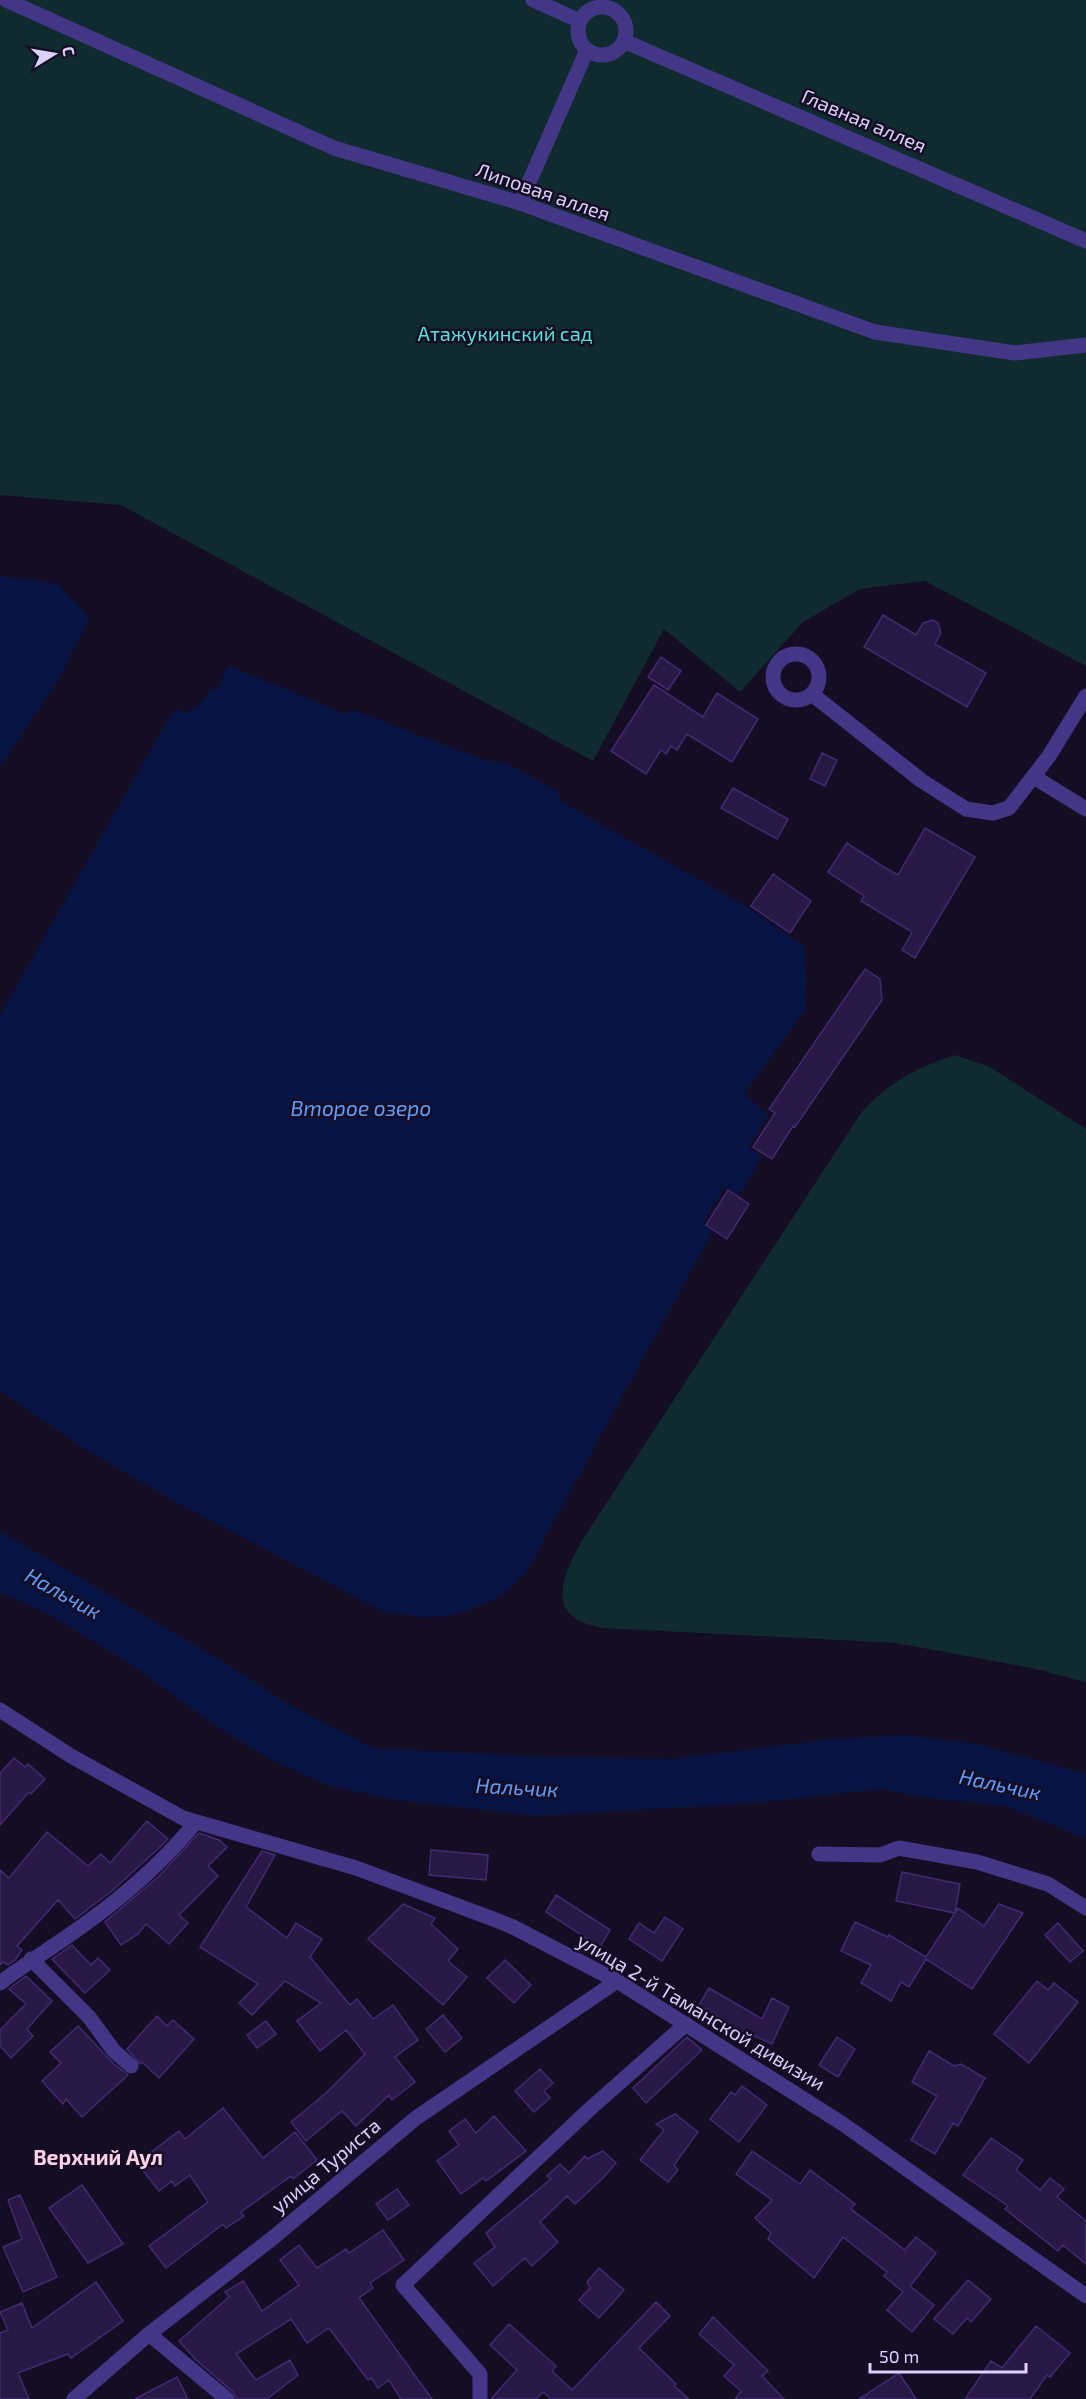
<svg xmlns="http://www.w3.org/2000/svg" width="1086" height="2399" font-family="'Exo 2',sans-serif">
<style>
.green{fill:#102b2f}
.water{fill:#071443}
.building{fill:#281846;stroke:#432973;stroke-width:1.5}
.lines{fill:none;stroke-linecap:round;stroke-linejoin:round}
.minor{stroke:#443686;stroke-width:15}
.labels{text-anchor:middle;stroke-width:5;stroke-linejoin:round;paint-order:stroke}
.street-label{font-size:20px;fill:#dcd0ff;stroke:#140d24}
.park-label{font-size:20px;fill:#56e5d6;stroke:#140d24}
.water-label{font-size:21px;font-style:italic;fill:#5e9dff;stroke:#140d24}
.neighbourhood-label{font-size:21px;font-weight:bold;fill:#ffd2e8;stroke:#140d24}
</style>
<rect width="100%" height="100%" fill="#140d24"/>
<!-- green -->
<path class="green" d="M 0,0 L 1086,0 L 1086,666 L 925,581 L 860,589 L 803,622 L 740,692 L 664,629 L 593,761 L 121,505 L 0,495 Z
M 955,1055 L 990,1067 L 1086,1129 L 1086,1682 L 1032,1668 L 896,1643 L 604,1628 C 543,1619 561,1578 583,1539 L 861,1113 C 889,1082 916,1068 955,1055 Z"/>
<!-- water -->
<path class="water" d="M 0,576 L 58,584 L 90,618 L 59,679 L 0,766 Z
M 228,665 L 347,715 L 351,709 L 455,749 L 487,760 L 508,764 L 561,793 L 558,800 L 749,908 L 804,946 L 807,983 L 805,984 L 806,1009 L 744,1094 L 769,1115 L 748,1147 L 762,1157 L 739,1195 L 725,1187 L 702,1224 L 713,1231 L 526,1572 L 511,1588 L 493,1600 L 463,1612 L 445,1616 L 426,1617 L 384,1612 L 178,1503 L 88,1451 L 0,1391 L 0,1015 L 171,714 L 178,709 L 187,713 L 206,698 L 210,688 L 217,691 Z
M 0,1531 L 227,1664 L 288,1704 L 373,1748 L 544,1757 L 673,1759 L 834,1739 L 903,1735 L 982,1745 L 1086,1774 L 1086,1838 L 1005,1806 L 937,1799 L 881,1789 L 753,1803 L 538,1816 L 396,1800 L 328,1785 L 270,1759 L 219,1728 L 131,1664 L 43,1611 L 0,1593 Z"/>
<!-- building -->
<path class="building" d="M 883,615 L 916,635 L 923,623 L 933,620 L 938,623 L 941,633 L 935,644 L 986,673 L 967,707 L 864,647 Z
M 661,657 L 681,671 L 668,690 L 648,677 Z
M 654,685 L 703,717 L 717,693 L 758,719 L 732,762 L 687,734 L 677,750 L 671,746 L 666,754 L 661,750 L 646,774 L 611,751 Z
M 822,753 L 837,760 L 825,786 L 810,779 Z
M 733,788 L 788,819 L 777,839 L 721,808 Z
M 925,828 L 975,857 L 915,958 L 902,950 L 912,932 L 861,901 L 864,896 L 828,872 L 847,843 L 882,866 L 898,875 Z
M 773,874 L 811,901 L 790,933 L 751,906 Z
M 865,969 L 880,979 L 882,1000 L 795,1127 L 793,1126 L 772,1159 L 753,1147 L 775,1113 L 769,1109 Z
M 728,1190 L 749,1204 L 727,1239 L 706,1225 Z
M 14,1758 L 25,1767 L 28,1764 L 45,1779 L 31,1794 L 29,1792 L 0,1825 L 0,1773 Z
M 147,1821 L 168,1839 L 160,1847 L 113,1890 L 75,1919 L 58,1900 L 17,1946 L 22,1950 L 15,1960 L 8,1965 L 3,1962 L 0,1965 L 0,1870 L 9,1878 L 47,1832 L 88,1866 L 101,1854 L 110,1863 Z
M 199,1833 L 219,1840 L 227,1847 L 208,1866 L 218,1876 L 179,1915 L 188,1923 L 169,1944 L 146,1924 L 138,1934 L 121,1945 L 105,1922 L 159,1876 Z
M 431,1850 L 488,1855 L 486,1880 L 429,1875 Z
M 262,1851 L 275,1855 L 246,1907 L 287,1938 L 296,1923 L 322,1939 L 310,1957 L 350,2005 L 357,1999 L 373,2019 L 393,2005 L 418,2040 L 395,2057 L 415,2082 L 392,2100 L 389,2095 L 356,2126 L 342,2111 L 306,2141 L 291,2122 L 326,2093 L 365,2054 L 346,2030 L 320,2051 L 297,2021 L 321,2003 L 285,1981 L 252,2015 L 239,2003 L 258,1984 L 200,1947 Z
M 902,1872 L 960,1884 L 955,1913 L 896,1901 Z
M 556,1895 L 610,1930 L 600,1947 L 546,1912 Z
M 403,1904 L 435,1918 L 431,1924 L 458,1949 L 448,1961 L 467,1977 L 443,2005 L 368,1939 Z
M 999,1904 L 1023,1913 L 972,1989 L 926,1959 L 909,1987 L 901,1982 L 891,2001 L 861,1983 L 871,1965 L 841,1951 L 855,1922 L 888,1937 L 889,1935 L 926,1957 L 958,1908 L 984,1926 Z
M 665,1917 L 683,1929 L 662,1961 L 629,1939 L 639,1923 L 654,1933 Z
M 1058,1923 L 1083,1951 L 1070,1962 L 1045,1935 Z
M 72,1945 L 91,1965 L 98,1958 L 110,1970 L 85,1993 L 52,1959 Z
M 505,1960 L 531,1985 L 514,2003 L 487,1978 Z
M 26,1976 L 52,2001 L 27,2029 L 33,2036 L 11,2058 L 0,2046 L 0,2030 L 26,2004 L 9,1989 Z
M 1037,1981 L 1048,1990 L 1054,1983 L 1078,2002 L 1029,2063 L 994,2034 Z
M 709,1988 L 762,2019 L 772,1998 L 789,2007 L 772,2044 L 748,2033 L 747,2035 L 699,2005 Z
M 443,2015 L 462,2038 L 445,2052 L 426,2029 Z
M 157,2016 L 167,2026 L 173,2020 L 194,2039 L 159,2078 L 142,2062 L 140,2064 L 127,2049 Z
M 266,2021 L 276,2034 L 257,2048 L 247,2035 Z
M 78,2026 L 114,2064 L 128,2075 L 82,2117 L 66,2099 L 63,2104 L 42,2081 L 61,2063 L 50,2052 Z
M 687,2037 L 702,2050 L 646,2103 L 633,2088 Z
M 837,2037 L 855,2049 L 838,2077 L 819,2065 Z
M 929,2051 L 954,2066 L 961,2064 L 985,2078 L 958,2126 L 953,2123 L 935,2154 L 911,2140 L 937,2096 L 912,2082 Z
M 540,2069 L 553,2083 L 544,2091 L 550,2098 L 534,2112 L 515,2091 Z
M 742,2086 L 767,2105 L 739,2142 L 710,2119 L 731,2092 L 735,2095 Z
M 223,2108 L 263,2158 L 295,2132 L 317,2160 L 293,2179 L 291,2176 L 241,2212 L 244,2216 L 226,2228 L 223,2224 L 166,2268 L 149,2246 L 208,2202 L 190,2175 L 175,2186 L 172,2181 L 159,2191 L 137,2163 L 179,2131 L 185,2139 Z
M 675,2114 L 698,2132 L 674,2165 L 678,2170 L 668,2182 L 640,2160 L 664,2130 L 656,2124 Z
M 494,2116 L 526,2151 L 486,2181 L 483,2178 L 461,2194 L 437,2161 L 459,2145 L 449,2131 L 465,2119 L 476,2133 Z
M 991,2138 L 1023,2160 L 1016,2170 L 1040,2190 L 1050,2178 L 1064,2189 L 1057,2197 L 1086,2221 L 1086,2264 L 1063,2245 L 1058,2251 L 1005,2209 L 1008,2206 L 963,2175 Z
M 603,2151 L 616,2163 L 603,2178 L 575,2204 L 567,2196 L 540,2222 L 558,2242 L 532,2266 L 525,2258 L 493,2286 L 474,2263 L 495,2247 L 486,2233 L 551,2179 L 547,2176 L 560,2164 L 569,2173 L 585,2156 L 587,2159 Z
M 752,2151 L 800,2184 L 810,2170 L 855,2204 L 851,2209 L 905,2250 L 916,2237 L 936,2253 L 910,2286 L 934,2305 L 912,2332 L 887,2310 L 903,2292 L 884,2276 L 887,2272 L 843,2237 L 814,2278 L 768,2239 L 771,2233 L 755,2218 L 772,2200 L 736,2174 Z
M 82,2185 L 123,2244 L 88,2263 L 49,2208 Z
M 397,2189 L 409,2205 L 388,2220 L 376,2204 Z
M 20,2195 L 57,2277 L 23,2292 L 3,2247 L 22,2239 L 8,2200 Z
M 383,2230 L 404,2260 L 370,2283 L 373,2288 L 359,2298 L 432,2399 L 401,2399 L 389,2380 L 378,2388 L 371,2378 L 368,2380 L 329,2328 L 307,2343 L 291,2319 L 236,2354 L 256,2380 L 290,2360 L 298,2375 L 267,2399 L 237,2399 L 233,2392 L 196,2360 L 179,2341 L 229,2297 L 225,2292 L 243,2281 L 262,2311 L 299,2285 L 280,2260 L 299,2245 L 317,2268 L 346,2249 L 349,2253 Z
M 599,2268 L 624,2290 L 599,2318 L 579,2300 L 590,2288 L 587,2282 Z
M 968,2280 L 991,2299 L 971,2322 L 967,2318 L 953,2334 L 934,2319 Z
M 96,2282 L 123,2321 L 71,2358 L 68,2354 L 18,2373 L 29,2399 L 0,2399 L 0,2333 L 8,2330 L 0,2312 L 22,2303 L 32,2328 Z
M 656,2302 L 670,2316 L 639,2348 L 676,2384 L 674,2386 L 689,2399 L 551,2399 L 543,2392 L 536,2399 L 491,2399 L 517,2370 L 490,2345 L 509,2324 L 556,2366 L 552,2371 L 572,2390 Z
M 713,2317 L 768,2371 L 762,2376 L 784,2399 L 735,2399 L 741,2391 L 724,2376 L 734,2365 L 699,2334 Z
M 1036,2326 L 1070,2353 L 1050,2377 L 1047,2375 L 1030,2399 L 965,2399 L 991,2361 L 1002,2368 Z
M 899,2373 L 916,2399 L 859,2399 Z
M 177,2377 L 188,2399 L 135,2399 L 158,2387 Z"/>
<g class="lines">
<!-- minor -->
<path class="minor" d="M 6,0 L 334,148 L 520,203 L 875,332 L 1015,353 L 1086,345
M 533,0 L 580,21
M578 31a24 24 0 1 1 48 0a24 24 0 1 1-48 0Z
M 624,41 L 1086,241
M 520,203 L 587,50
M773 677a23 23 0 1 1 46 0a23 23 0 1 1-46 0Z
M 813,695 L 922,781 L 966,809 L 993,813 L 1009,808 L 1049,756 L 1086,696
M 1034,777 L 1086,809
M 0,1710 L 71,1756 L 183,1818 L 356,1868 L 496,1920 L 513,1927 L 617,1981 L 843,2124 L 1086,2296
M 819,1854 L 880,1855 L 899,1848 L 977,1862 L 1048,1884 L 1086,1908
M 31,1959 L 89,2017 L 114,2051 L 131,2066
M 0,1983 C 22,1966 45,1952 68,1936 C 115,1904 160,1866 196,1822
M 149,2334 L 227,2399
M 74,2399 L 149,2334 L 274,2237 L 416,2118 L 617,1981
M 480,2399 L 480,2374 L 403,2285 L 591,2108 L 686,2024"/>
</g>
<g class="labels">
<!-- street labels -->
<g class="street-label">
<text transform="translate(864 121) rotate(23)" y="7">Главная аллея</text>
<text transform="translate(543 192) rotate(19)" y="7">Липовая аллея</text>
<text transform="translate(701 2012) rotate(31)" y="7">улица 2-й Таманской дивизии</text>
<text transform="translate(326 2166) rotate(-40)" y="7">улица Туриста</text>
</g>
<!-- park labels -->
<g class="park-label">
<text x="505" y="341">Атажукинский сад</text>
</g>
<!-- water labels -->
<g class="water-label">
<text x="361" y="1116">Второе озеро</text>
<text transform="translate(63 1594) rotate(29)" y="7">Нальчик</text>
<text transform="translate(1000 1785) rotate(12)" y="7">Нальчик</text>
<text transform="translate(517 1788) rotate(3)" y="7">Нальчик</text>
</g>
<!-- neighbourhood labels -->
<g class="neighbourhood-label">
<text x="98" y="2165">Верхний Аул</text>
</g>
</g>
<!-- north arrow -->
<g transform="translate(54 54) rotate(79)" stroke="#140d24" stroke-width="4.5" paint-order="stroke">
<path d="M0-4.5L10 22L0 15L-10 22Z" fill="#dcd0ff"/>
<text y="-9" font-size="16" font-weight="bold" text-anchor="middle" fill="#dcd0ff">С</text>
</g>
<!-- scale -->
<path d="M870 2363v9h156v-9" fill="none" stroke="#dcd0ff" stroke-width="3"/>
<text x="879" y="2363" font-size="18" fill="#dcd0ff" stroke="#140d24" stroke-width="4.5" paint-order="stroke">50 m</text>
</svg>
